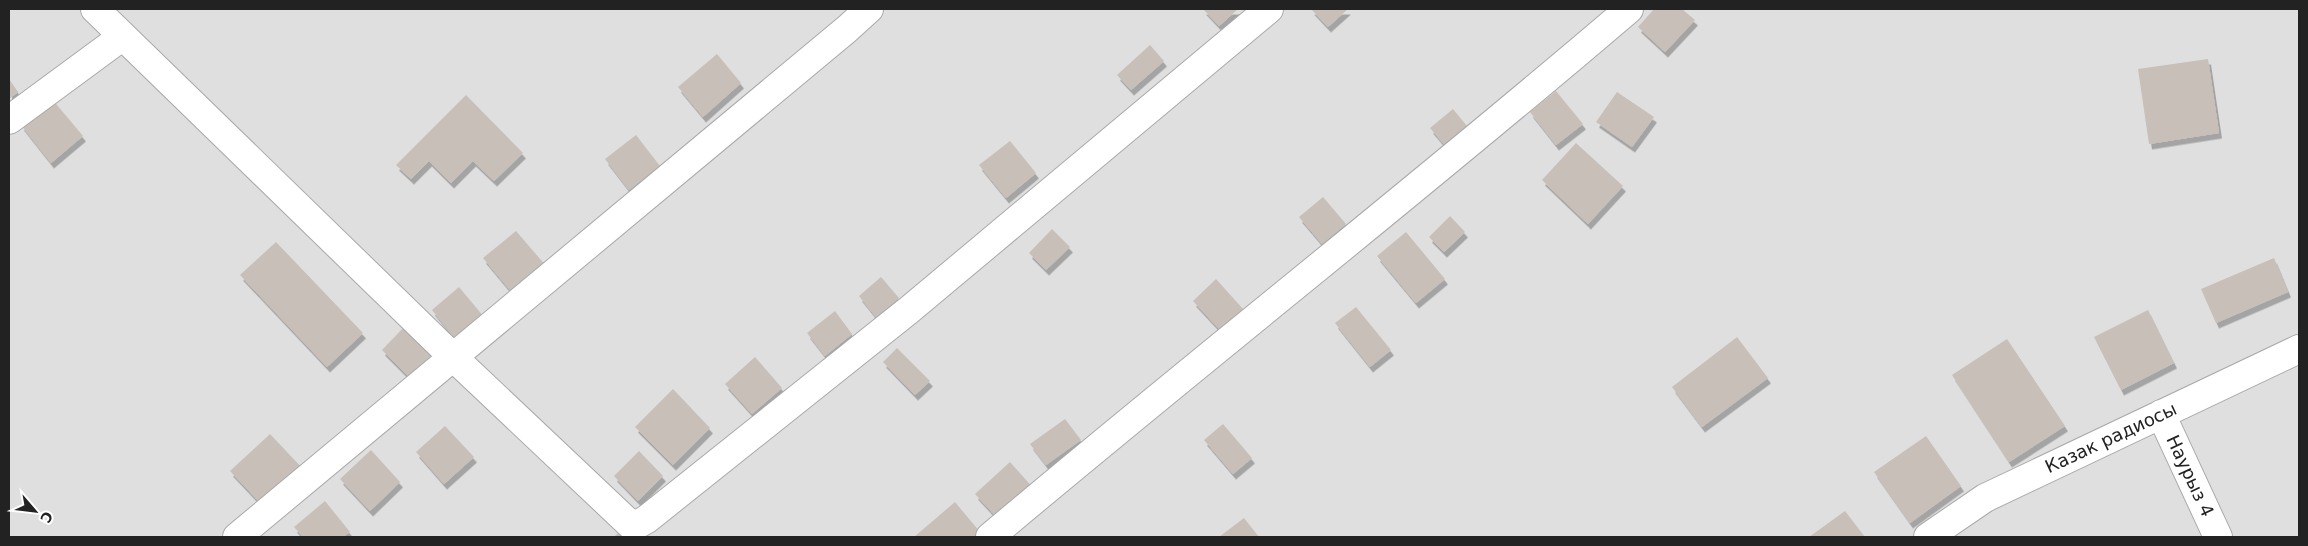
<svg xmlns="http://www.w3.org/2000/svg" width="2308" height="546" font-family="'DejaVu Sans',sans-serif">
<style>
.residential{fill:#e0dfdf}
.building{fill:#c7bfb8;filter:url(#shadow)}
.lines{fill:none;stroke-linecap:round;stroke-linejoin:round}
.minor-casing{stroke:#a9a9a9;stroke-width:30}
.minor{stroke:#fff;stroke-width:28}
.labels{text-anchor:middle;stroke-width:4;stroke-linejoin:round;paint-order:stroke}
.street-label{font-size:18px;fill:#222;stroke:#fff}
</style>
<defs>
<filter id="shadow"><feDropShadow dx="3" dy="5.5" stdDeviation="0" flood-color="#0004"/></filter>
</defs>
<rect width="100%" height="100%" fill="#f2efe9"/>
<!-- residential -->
<path class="residential" d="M 9,9 L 2299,9 L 2299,537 L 9,537 Z"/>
<!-- building -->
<path class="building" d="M 1203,9 L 1238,9 L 1219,26 Z
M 1311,9 L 1348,9 L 1328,27 Z
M 1654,9 L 1682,9 L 1695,20 L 1665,52 L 1638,27 Z
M 1150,45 L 1164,61 L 1131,90 L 1117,75 Z
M 717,54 L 741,83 L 703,117 L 678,87 Z
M 2208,59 L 2219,133 L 2149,144 L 2138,69 Z
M 9,79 L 18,92 L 9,99 Z
M 1556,91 L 1583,124 L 1556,145 L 1530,112 Z
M 1617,92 L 1654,117 L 1632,147 L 1596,122 Z
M 466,95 L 523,153 L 494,181 L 473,161 L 451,183 L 429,161 L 411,179 L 396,165 Z
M 52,99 L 83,136 L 51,163 L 21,125 Z
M 1453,109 L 1471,131 L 1449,150 L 1430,128 Z
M 636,135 L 660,166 L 629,190 L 605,159 Z
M 1010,141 L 1036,173 L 1006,198 L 979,165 Z
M 1576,143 L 1623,186 L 1588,224 L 1542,180 Z
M 1323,197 L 1346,224 L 1322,244 L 1299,217 Z
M 1450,216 L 1465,232 L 1444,252 L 1429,237 Z
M 1052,229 L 1070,247 L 1046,270 L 1029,253 Z
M 516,231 L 547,267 L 514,295 L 483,258 Z
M 1406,232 L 1445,279 L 1416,303 L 1377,256 Z
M 276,242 L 363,333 L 327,367 L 240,275 Z
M 2274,258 L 2288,292 L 2216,323 L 2201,289 Z
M 881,277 L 899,298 L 876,317 L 859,296 Z
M 1216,279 L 1243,309 L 1220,330 L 1193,301 Z
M 459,287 L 484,317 L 456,340 L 432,310 Z
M 1356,307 L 1391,350 L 1370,367 L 1335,323 Z
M 2148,310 L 2174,363 L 2121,390 L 2094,337 Z
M 835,311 L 852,334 L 825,356 L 807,333 Z
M 405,326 L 437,359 L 414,382 L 382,350 Z
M 1737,337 L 1768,378 L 1702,427 L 1672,387 Z
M 2007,339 L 2065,426 L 2009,462 L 1952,375 Z
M 897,348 L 930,381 L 915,395 L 883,362 Z
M 755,357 L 782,388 L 752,414 L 725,384 Z
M 673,389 L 710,428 L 673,465 L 635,427 Z
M 1065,419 L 1081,440 L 1046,465 L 1030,444 Z
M 1223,424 L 1252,458 L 1233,474 L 1204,440 Z
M 445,426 L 474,457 L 444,484 L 416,452 Z
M 270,434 L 304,470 L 265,508 L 230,471 Z
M 1926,436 L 1961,486 L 1910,523 L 1874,472 Z
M 371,450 L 400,482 L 370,511 L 340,479 Z
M 639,451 L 663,476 L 638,501 L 614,476 Z
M 1010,462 L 1036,491 L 1002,523 L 975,494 Z
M 325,501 L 350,532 L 343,537 L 303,537 L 294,527 Z
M 955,502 L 980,532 L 974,537 L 914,537 Z
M 1845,511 L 1865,537 L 1809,537 Z
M 1244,518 L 1259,537 L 1219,537 Z
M 619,532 L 624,537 L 614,537 Z"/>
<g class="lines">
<defs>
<path id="minor" d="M 95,9 L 453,357 L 633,527 L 647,519 L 909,310 L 1269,9
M 9,120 L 123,36
M 2161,414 L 2218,537
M 237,537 L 847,29 L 869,9
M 990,537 C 1201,359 1419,189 1629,9
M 1928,537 L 1985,498 L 2299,349"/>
</defs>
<!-- minor casing -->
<use href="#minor" class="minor-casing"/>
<!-- minor -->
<use href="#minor" class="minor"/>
</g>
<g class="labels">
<!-- street labels -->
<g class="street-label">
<text transform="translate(2111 438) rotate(-25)" y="6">Казак радиосы</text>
<text transform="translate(2190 476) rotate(65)" y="6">Наурыз 4</text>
</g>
</g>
<!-- border -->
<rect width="2308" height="546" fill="none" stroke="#222222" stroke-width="20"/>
<!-- north arrow -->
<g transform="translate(35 511) rotate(118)" stroke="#ffffff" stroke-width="4" paint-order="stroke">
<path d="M0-4L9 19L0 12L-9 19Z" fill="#222222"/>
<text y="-8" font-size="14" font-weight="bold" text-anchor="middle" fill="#222222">С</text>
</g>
</svg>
